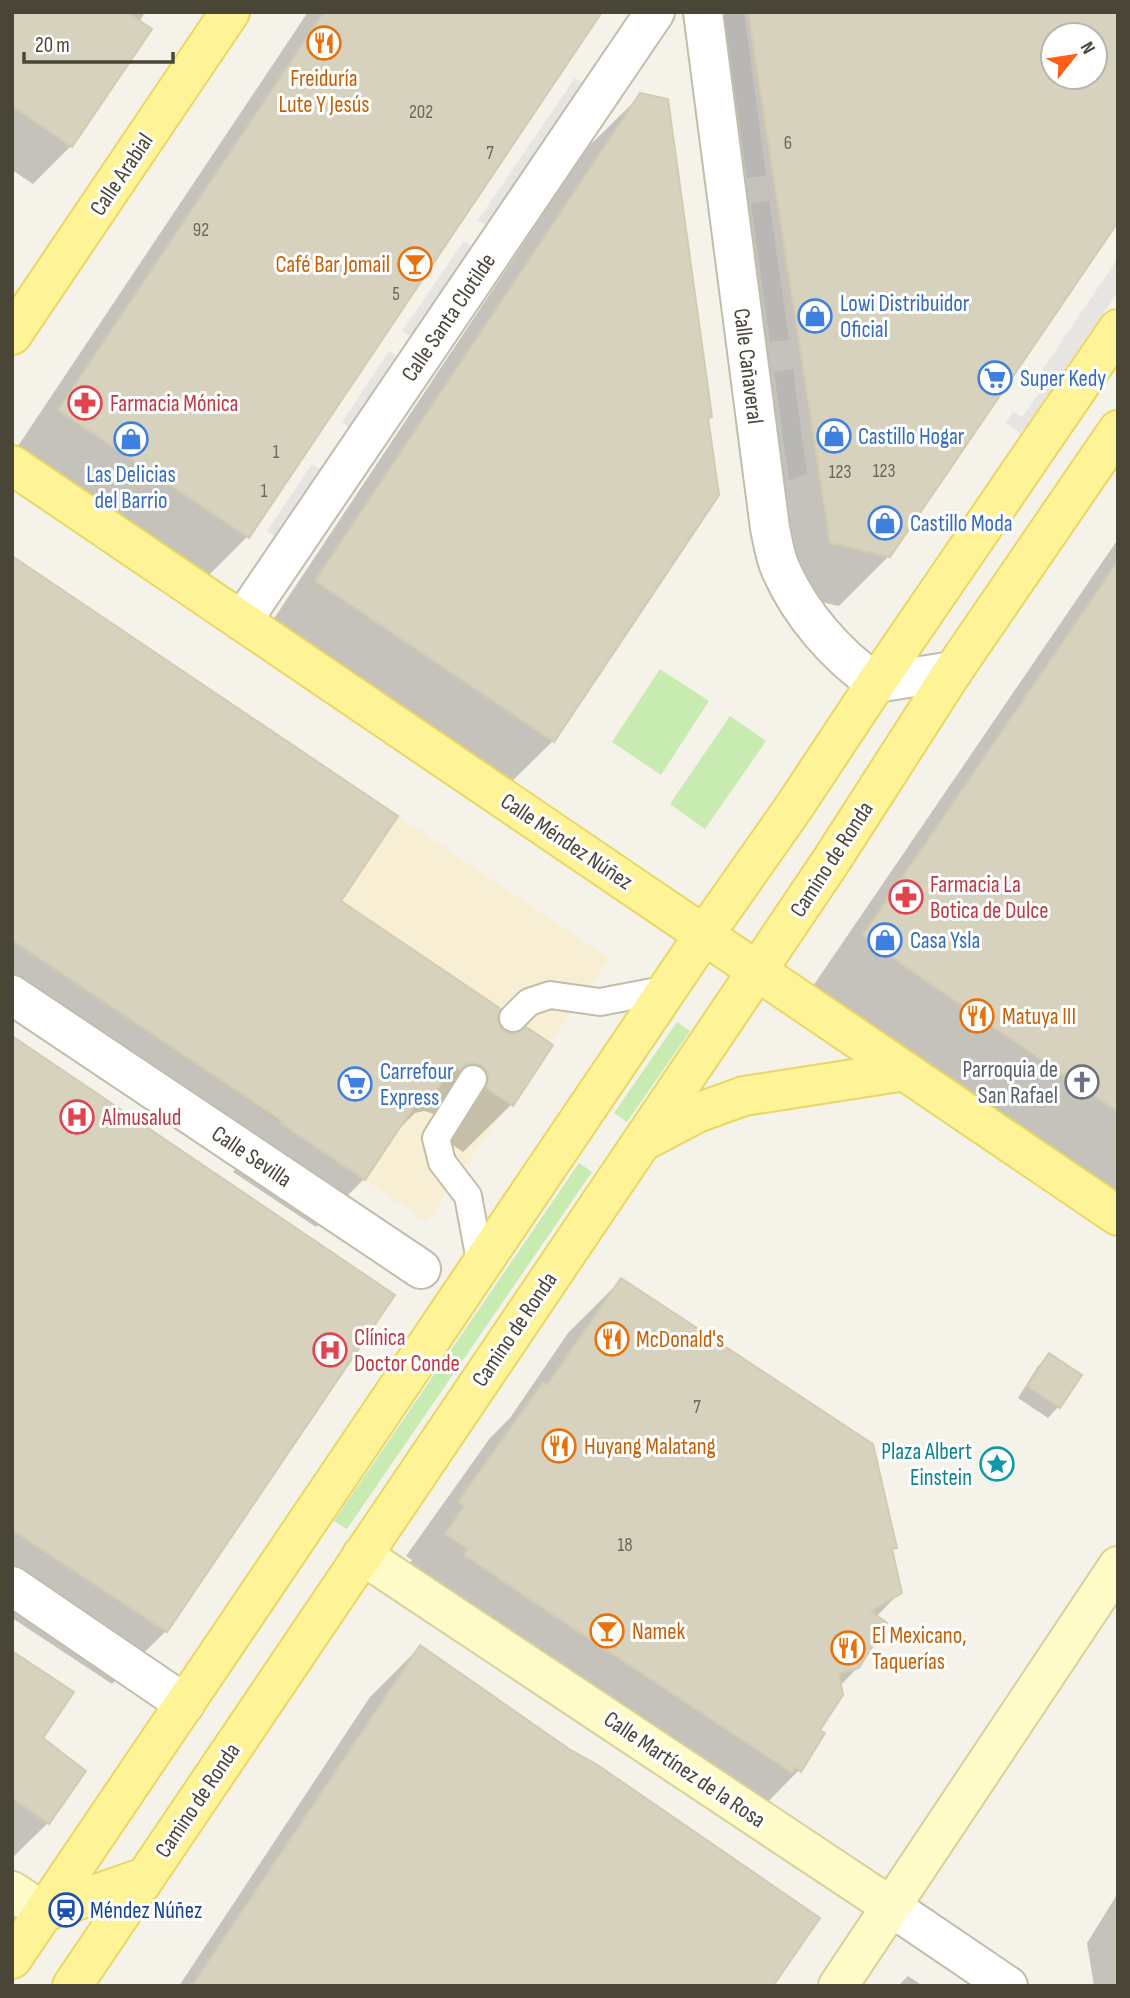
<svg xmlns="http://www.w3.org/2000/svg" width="1130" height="1998" font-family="'Sofia Sans Condensed',sans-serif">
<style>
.commercial{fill:#f7eed4}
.green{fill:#c7ebb0}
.parking{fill:#e6e5e1}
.shadow{fill:#0003;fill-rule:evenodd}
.building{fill:#d7d2be;stroke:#d2cbb1;stroke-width:2;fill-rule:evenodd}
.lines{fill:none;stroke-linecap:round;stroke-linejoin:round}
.service-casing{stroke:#c1bdab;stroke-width:30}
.pedestrian-casing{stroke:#c1bdab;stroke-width:42}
.minor-casing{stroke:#c1bdab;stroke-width:42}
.tertiary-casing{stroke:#c1bdab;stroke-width:42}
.secondary-casing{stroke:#d7d197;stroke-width:42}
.primary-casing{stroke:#e9d763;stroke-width:42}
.service{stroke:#fff;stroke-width:26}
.pedestrian{stroke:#fff;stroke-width:38}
.minor{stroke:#fff;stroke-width:38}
.tertiary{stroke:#fff;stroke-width:38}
.secondary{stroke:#fffbc9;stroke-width:38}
.primary{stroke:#fff398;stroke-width:38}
.labels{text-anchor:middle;stroke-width:6;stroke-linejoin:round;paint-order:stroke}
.number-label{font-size:19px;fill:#6c6859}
.food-label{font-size:23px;fill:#c56008;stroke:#fff;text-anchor:start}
.street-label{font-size:23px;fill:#494537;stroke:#fff}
.shop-label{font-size:23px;fill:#366cbe;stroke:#fff;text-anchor:start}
.health-label{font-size:23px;fill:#be3a42;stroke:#fff;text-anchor:start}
.worship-label{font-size:23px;fill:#5b616d;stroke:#fff;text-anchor:end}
.culture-label{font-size:23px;fill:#0d838f;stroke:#fff;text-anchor:end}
.transit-label{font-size:23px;fill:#164399;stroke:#fff;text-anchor:start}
</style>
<rect width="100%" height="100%" fill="#f5f3e9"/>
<!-- commercial -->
<path class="commercial" d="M 398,816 L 609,958 L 427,1222 L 280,1123 L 221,1081 Z"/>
<!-- green -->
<path class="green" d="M 660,669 L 709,701 L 661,775 L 612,742 Z
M 730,716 L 766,741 L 705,829 L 670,804 Z
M 677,1022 L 690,1031 L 627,1122 L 614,1113 Z
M 579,1163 L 592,1172 L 347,1529 L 334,1521 Z"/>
<!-- parking -->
<path class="parking" d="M 724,12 L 744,12 L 766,176 L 747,178 Z
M 575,78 L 590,88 L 493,231 L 478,220 Z
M 769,201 L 789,340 L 770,342 L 751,203 Z
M 464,241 L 480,252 L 418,341 L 402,331 Z
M 1118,258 L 1118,292 L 1021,434 L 1006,423 L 1013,412 L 1022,417 L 1047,381 L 1039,375 Z
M 389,351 L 405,361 L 357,433 L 342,422 Z
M 793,369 L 807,474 L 789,480 L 774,372 Z
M 312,464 L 328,474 L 283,541 L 267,531 Z"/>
<!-- shadow -->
<path class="shadow" d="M 12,12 L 145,12 L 71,146 L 33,184 L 12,170 Z
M 308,12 L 599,12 L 247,537 L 194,590 L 12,455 Z
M 702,12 L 1118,12 L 1118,218 L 889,556 L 839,606 L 781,593 ZM 1053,35 L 1095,35 L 1095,77 L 1053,77 Z
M 641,95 L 710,417 L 553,741 L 499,794 L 263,635 L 587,148 Z
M 1118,539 L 1118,1202 L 811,989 Z
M 12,557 L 339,902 L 496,1014 L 511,1105 L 463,1152 L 439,1136 L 440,1120 L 434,1114 L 424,1111 L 415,1113 L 392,1136 L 364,1179 L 316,1227 L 233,1172 L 235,1169 L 12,1020 Z
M 12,1038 L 393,1295 L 166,1631 L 112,1684 L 12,1618 Z
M 621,1280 L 895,1547 L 891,1551 L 900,1592 L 876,1617 L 858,1667 L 840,1686 L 799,1770 L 747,1823 L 393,1588 L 412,1560 L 406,1556 L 490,1438 L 510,1418 L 568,1333 Z
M 1049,1356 L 1079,1376 L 1058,1407 L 1048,1418 L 1018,1398 L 1038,1366 Z
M 420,1647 L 568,1750 L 771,1986 L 179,1986 L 370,1697 Z
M 12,1653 L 41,1738 L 48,1823 L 12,1858 Z
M 1118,1893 L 1118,1986 L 1094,1986 L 1087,1943 Z
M 908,1976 L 923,1986 L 898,1986 Z"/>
<!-- building -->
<path class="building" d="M 12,12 L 127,12 L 152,29 L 72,147 L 12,106 Z
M 324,12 L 602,12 L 249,538 L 58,410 Z
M 748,12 L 1118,12 L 1118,222 L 890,557 L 830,543 ZM 1053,35 L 1095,35 L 1095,77 L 1053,77 Z
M 640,93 L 668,99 L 712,417 L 708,418 L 719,495 L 554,742 L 315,581 Z
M 12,556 L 398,816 L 341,901 L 501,1009 L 498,1015 L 498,1021 L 502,1030 L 508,1033 L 516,1033 L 526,1027 L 553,1045 L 513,1106 L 486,1088 L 489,1079 L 487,1072 L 482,1066 L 473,1063 L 465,1065 L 460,1070 L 453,1065 L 428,1103 L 420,1097 L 365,1180 L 280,1123 L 282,1121 L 12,940 Z
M 1118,561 L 1118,1112 L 904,966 L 863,935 Z
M 12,1036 L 395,1295 L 167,1632 L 12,1530 Z
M 621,1278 L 873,1444 L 897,1548 L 892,1549 L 902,1593 L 871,1611 L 887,1623 L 859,1668 L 839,1674 L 843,1695 L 820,1730 L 825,1733 L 801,1772 L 795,1767 L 792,1773 L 532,1601 L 464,1555 L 468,1549 L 445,1534 L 464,1506 L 458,1502 L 543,1382 L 547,1385 Z
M 1049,1353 L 1082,1375 L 1060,1408 L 1027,1386 Z
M 420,1645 L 569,1749 L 596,1764 L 820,1918 L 773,1986 L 192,1986 Z
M 12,1651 L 74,1692 L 43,1738 L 86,1771 L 49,1824 L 12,1798 Z"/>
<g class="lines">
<defs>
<path id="service" d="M 513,1018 L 529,1002 L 550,995 L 600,1002 L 668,989
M 473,1079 L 436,1138 L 442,1162 L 468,1196 L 481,1266"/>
<path id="pedestrian" d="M 12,995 L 421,1269"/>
<path id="minor" d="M 242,621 L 655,12
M 12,1586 L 185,1704"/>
<path id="tertiary" d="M 703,12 L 770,528 C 773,542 775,557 781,570 C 801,615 836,655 876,683 L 953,671
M 890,1906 L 1008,1986"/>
<path id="secondary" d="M 362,1555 L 890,1906
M 12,1891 L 44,1912
M 838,1986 L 1118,1566"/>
<path id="primary" d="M 12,335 L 230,12
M 12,465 L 1118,1216
M 646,1140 L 697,1113 L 744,1096 L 905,1071
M 44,1912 L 145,1877
M 12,1959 L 704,935 L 794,807 L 876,683 L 1118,329
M 72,1986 L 757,971 L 833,858 L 953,671 L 1118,430"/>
</defs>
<!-- service casing -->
<use href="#service" class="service-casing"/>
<!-- pedestrian casing -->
<use href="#pedestrian" class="pedestrian-casing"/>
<!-- minor casing -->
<use href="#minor" class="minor-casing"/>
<!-- tertiary casing -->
<use href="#tertiary" class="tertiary-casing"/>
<!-- secondary casing -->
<use href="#secondary" class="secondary-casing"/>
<!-- primary casing -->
<use href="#primary" class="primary-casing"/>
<!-- service -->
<use href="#service" class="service"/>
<!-- pedestrian -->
<use href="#pedestrian" class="pedestrian"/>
<!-- minor -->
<use href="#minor" class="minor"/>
<!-- tertiary -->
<use href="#tertiary" class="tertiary"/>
<!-- secondary -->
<use href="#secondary" class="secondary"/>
<!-- primary -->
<use href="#primary" class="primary"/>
</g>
<!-- icons -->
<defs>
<symbol id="restaurant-ring" viewBox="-11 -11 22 22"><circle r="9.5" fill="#fff" stroke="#e8710a" stroke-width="1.5"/><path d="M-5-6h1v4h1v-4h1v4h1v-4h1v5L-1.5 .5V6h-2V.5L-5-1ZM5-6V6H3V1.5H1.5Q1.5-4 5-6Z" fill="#e8710a"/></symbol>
<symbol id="bar-ring" viewBox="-11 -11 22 22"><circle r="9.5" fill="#fff" stroke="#e8710a" stroke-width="1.5"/><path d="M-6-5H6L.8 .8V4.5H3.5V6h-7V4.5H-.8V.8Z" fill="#e8710a"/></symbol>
<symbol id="shop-ring" viewBox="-11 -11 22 22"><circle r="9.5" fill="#fff" stroke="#3f7fe0" stroke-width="1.5"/><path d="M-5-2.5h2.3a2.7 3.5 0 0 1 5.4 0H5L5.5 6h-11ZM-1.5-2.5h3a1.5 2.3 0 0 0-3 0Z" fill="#3f7fe0"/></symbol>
<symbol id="supermarket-ring" viewBox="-11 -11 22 22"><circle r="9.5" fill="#fff" stroke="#3f7fe0" stroke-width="1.5"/><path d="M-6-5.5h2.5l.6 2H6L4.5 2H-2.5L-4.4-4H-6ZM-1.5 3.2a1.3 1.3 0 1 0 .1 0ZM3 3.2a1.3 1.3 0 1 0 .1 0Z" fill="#3f7fe0"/></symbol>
<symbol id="pharmacy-ring" viewBox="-11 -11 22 22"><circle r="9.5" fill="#fff" stroke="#e0444e" stroke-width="1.5"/><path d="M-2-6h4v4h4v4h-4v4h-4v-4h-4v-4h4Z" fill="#e0444e"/></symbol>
<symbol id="church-ring" viewBox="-11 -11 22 22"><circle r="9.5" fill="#fff" stroke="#6b7280" stroke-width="1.5"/><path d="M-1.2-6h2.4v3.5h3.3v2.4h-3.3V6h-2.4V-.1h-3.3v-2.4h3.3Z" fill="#6b7280"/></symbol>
<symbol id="hospital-ring" viewBox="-11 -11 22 22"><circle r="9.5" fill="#fff" stroke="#e0444e" stroke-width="1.5"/><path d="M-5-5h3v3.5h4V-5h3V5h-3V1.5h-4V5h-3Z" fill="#e0444e"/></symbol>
<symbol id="sight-ring" viewBox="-11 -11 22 22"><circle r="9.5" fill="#fff" stroke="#0f9aa8" stroke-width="1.5"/><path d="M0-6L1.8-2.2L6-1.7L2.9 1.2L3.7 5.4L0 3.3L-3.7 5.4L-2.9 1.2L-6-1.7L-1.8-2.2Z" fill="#0f9aa8"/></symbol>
<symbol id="station-ring" viewBox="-11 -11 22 22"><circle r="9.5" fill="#fff" stroke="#1a4fb4" stroke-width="1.5"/><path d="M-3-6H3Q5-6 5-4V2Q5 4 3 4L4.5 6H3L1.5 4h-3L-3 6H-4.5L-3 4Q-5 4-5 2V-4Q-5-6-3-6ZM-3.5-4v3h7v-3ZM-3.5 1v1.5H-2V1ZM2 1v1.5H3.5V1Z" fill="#1a4fb4"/></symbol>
</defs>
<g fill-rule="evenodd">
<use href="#restaurant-ring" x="305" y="24" width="38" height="38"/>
<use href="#bar-ring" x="396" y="245" width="38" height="38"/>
<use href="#shop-ring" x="796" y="297" width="38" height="38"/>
<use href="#supermarket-ring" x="976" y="359" width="38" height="38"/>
<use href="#pharmacy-ring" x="66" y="384" width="38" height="38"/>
<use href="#shop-ring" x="815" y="417" width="38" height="38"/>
<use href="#shop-ring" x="112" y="420" width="38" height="38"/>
<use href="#shop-ring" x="866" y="504" width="38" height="38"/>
<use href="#pharmacy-ring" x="887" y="878" width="38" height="38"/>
<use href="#shop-ring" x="866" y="921" width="38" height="38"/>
<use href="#restaurant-ring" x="958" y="997" width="38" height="38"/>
<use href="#church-ring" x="1063" y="1063" width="38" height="38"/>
<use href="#supermarket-ring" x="336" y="1065" width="38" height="38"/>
<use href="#hospital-ring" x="58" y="1098" width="38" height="38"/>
<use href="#restaurant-ring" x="593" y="1320" width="38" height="38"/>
<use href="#hospital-ring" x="311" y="1331" width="38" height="38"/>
<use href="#restaurant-ring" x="540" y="1427" width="38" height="38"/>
<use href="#sight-ring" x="978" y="1445" width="38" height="38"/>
<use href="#bar-ring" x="588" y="1612" width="38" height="38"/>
<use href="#restaurant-ring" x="829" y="1629" width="38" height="38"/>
<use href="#station-ring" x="47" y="1891" width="38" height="38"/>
</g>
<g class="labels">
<!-- number labels -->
<g class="number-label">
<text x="421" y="118">202</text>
<text x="788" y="149">6</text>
<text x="490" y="159">7</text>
<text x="201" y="236">92</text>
<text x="396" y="300">5</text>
<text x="276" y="458">1</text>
<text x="884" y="477">123</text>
<text x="840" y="478">123</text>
<text x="264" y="497">1</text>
<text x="697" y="1413">7</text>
<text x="625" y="1551">18</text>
</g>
<!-- food labels -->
<g class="food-label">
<text x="324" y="86" text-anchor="middle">Freiduría<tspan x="324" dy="26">Lute Y Jesús</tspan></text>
<text x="390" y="272" text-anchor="end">Café Bar Jomail</text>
<text x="1002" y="1024">Matuya III</text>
<text x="636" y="1347">McDonald's</text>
<text x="584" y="1454">Huyang Malatang</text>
<text x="632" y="1639">Namek</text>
<text x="872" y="1643">El Mexicano,<tspan x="872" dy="26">Taquerías</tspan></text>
</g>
<!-- street labels -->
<g class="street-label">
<text transform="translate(121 174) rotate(-56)" y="8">Calle Arabial</text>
<text transform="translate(448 317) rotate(-56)" y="8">Calle Santa Clotilde</text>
<text transform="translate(749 366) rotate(83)" y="8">Calle Cañaveral</text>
<text transform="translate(567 841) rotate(34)" y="8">Calle Méndez Núñez</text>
<text transform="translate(831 859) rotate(-57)" y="8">Camino de Ronda</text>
<text transform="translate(252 1156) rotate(34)" y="8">Calle Sevilla</text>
<text transform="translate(514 1329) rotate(-56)" y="8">Camino de Ronda</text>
<text transform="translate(685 1769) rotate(34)" y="8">Calle Martínez de la Rosa</text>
<text transform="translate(197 1800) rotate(-56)" y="8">Camino de Ronda</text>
</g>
<!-- shop labels -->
<g class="shop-label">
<text x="840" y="311">Lowi Distribuidor<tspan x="840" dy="26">Oficial</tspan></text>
<text x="1020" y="386">Super Kedy</text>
<text x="858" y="444">Castillo Hogar</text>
<text x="131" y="482" text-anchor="middle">Las Delicias<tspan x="131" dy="26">del Barrio</tspan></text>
<text x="910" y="531">Castillo Moda</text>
<text x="910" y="948">Casa Ysla</text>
<text x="380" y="1079">Carrefour<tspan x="380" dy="26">Express</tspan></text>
</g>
<!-- health labels -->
<g class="health-label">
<text x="110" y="411">Farmacia Mónica</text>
<text x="930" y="892">Farmacia La<tspan x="930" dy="26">Botica de Dulce</tspan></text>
<text x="102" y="1125">Almusalud</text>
<text x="354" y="1345">Clínica<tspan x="354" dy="26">Doctor Conde</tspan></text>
</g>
<!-- worship labels -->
<g class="worship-label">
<text x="1058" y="1077">Parroquia de<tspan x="1058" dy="26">San Rafael</tspan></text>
</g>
<!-- culture labels -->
<g class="culture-label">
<text x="972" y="1459">Plaza Albert<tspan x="972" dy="26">Einstein</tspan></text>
</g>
<!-- transit labels -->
<g class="transit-label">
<text x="90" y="1918">Méndez Núñez</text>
</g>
</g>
<!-- border -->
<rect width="1130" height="1998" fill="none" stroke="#494537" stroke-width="28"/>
<!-- north arrow -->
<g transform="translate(1074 56) rotate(60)"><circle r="33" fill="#ffffff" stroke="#b6b5af" stroke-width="2"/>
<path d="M0-5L12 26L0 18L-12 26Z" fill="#ff6016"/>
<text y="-10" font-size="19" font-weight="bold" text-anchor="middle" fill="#494537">N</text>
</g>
<!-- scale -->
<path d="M24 52v10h149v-10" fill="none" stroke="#494537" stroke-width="3.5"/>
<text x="35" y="52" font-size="21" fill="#494537" stroke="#ffffff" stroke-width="5" paint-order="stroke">20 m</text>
</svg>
